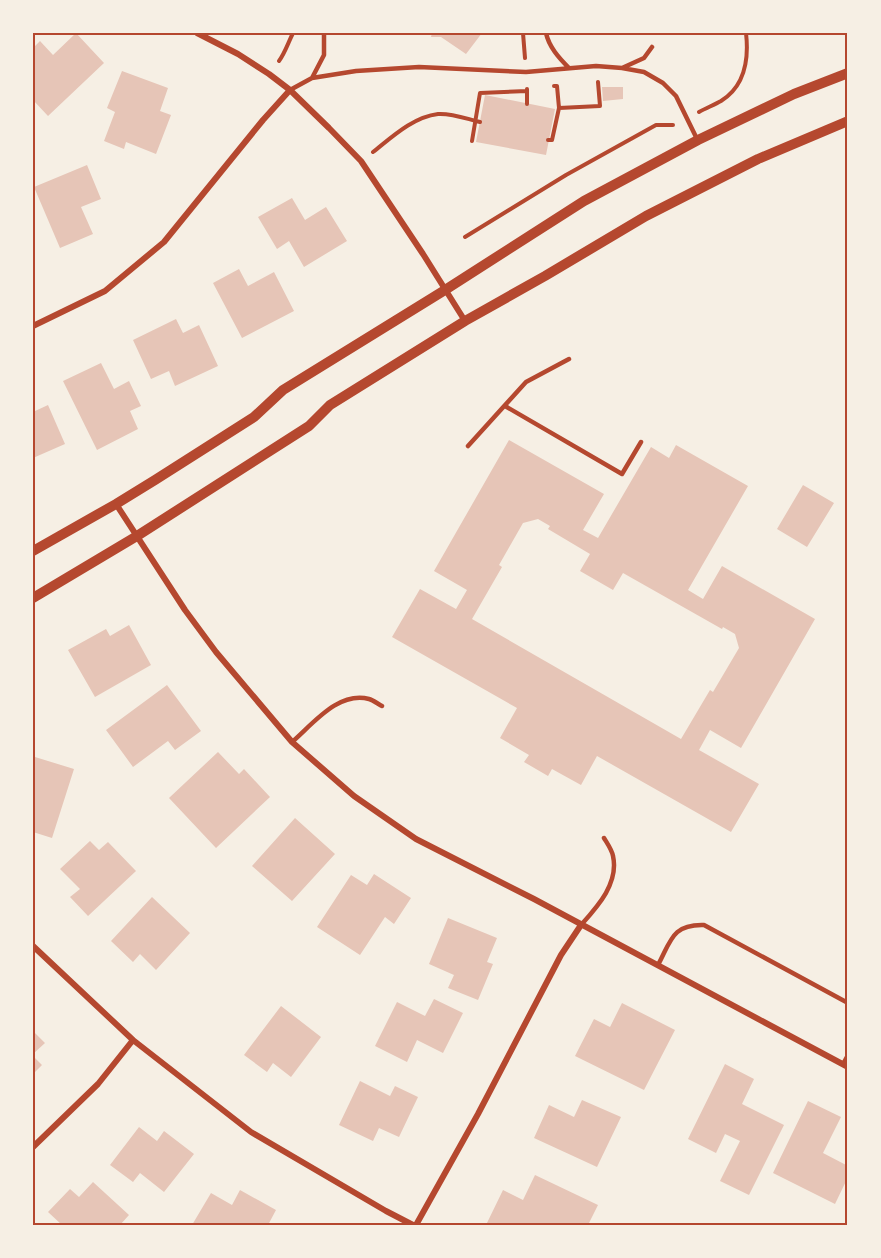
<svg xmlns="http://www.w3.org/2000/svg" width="881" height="1258" font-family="Spectral,serif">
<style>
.building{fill:#e6c5b7;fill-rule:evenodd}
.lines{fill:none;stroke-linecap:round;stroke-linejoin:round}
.path{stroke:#b5482f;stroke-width:4}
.service{stroke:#b5482f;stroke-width:4.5}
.minor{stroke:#b5482f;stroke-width:6}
.tertiary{stroke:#b5482f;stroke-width:10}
.neatline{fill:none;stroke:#b5482f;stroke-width:2}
</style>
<rect width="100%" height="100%" fill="#f6efe4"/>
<!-- building -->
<path class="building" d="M 76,33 L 104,63 L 48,116 L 33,100 L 33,48 L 40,41 L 53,55 Z
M 432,33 L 482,33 L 466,54 L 441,37 L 431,37 Z
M 122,71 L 168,88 L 160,111 L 171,115 L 156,154 L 126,142 L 124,149 L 104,141 L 115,112 L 107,108 Z
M 602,87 L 623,87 L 623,99 L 603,101 Z
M 485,95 L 555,109 L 546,155 L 476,142 Z
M 87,165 L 101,199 L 81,207 L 93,234 L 60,248 L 34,187 Z
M 292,198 L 305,220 L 326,207 L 347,241 L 304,267 L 289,241 L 277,249 L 258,217 Z
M 239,269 L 248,286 L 274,272 L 294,311 L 242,338 L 213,283 Z
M 176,319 L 183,333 L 199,325 L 218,366 L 175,386 L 169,371 L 151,379 L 133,340 Z
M 101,363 L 114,389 L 129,381 L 141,406 L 130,411 L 138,429 L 97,450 L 63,381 Z
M 48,405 L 65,444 L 33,458 L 33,412 Z
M 509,440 L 604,494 L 583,530 L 598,538 L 651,447 L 669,458 L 676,445 L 748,486 L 688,590 L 703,599 L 722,566 L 815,619 L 741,748 L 710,730 L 699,750 L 759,784 L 731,832 L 597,756 L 581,785 L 552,769 L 548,776 L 524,762 L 529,755 L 500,738 L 517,708 L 392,637 L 420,589 L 456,609 L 467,590 L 434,571 ZM 538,519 L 550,526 L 548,529 L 590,554 L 580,571 L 613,590 L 623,573 L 722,629 L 723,627 L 735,634 L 739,648 L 713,692 L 710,690 L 681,739 L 472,619 L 502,567 L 499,565 L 523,523 Z
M 803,485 L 834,503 L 807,547 L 777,529 Z
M 129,625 L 151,665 L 95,697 L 68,650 L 106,629 L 110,636 Z
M 167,685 L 201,731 L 175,750 L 168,741 L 133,767 L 106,730 Z
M 218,752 L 239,774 L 244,769 L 270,797 L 216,848 L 169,798 Z
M 35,757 L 74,769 L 52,838 L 33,832 L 33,764 Z
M 295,818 L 335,854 L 292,901 L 252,866 Z
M 90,841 L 99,850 L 108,842 L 136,871 L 88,916 L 70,897 L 80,889 L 60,869 Z
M 374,874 L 411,898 L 394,924 L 385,917 L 360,955 L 317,927 L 351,875 L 367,885 Z
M 152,897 L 190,933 L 156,970 L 140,954 L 133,962 L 111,941 Z
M 448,918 L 497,938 L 487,962 L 493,964 L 478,1000 L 448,988 L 454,975 L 429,964 Z
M 434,999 L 463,1013 L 443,1053 L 417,1040 L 407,1062 L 375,1046 L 397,1002 L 425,1016 Z
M 622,1003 L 675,1030 L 644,1090 L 575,1056 L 594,1019 L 610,1027 Z
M 281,1006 L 321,1037 L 291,1077 L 273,1063 L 267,1072 L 244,1055 Z
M 33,1031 L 45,1043 L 33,1054 Z
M 33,1056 L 42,1065 L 33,1074 Z
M 725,1064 L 754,1079 L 742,1104 L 784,1125 L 749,1195 L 720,1181 L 740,1141 L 725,1134 L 716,1153 L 688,1139 Z
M 360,1081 L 390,1096 L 395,1086 L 418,1097 L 399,1137 L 379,1128 L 373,1141 L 339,1125 Z
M 582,1100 L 621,1117 L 597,1167 L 534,1138 L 549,1105 L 574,1117 Z
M 808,1101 L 841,1117 L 823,1153 L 848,1166 L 848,1177 L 835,1204 L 773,1173 Z
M 139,1127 L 157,1141 L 164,1131 L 194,1154 L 164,1192 L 140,1173 L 133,1182 L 110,1165 Z
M 535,1175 L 598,1205 L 588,1225 L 575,1225 L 572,1223 L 571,1225 L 486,1225 L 503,1190 L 523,1200 Z
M 93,1182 L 129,1215 L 120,1225 L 62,1225 L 48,1212 L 70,1189 L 79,1197 Z
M 240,1190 L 276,1210 L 268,1225 L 192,1225 L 211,1193 L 232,1205 Z"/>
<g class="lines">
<!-- path -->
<path class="path" d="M 523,33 L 525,58
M 279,61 C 285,53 288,43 293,33
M 527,89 L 527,104
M 559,108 L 600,106 L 598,82
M 699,112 C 706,108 714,105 721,101 C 745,86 749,59 746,33
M 548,140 L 552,140 L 559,108 L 557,86 L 554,86
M 472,141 L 480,93 L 527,91
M 373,152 C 392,137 413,117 438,114 C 452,113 467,119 480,122
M 465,237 L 566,175 L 656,125 L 673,125"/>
<!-- service -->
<path class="service" d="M 546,33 C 549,47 559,58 569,68
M 622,68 L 644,58 L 652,47
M 312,78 L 324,55 L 324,33
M 290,90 L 312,78 L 356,71 L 419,67 L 526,72 L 596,66 L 622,68 L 644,72 L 663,83 L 676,96 L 697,139
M 505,406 L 622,474 L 641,442
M 468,446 L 526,382 L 569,359
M 292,742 C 313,724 338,691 369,699 C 373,700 378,704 382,706
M 581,925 C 598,906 619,883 613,856 C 612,850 607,843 604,838
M 658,965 C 671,941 672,924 704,925 L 848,1003
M 843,1064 L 848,1055"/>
<!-- minor -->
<path class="minor" d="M 197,33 L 238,54 L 269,74 L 290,90 L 329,128 L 361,161 L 423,254 L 465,321
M 33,326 L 105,291 L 164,242 L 263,120 L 290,90
M 116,504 L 185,610 L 216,652 L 292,742 L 354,796 L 416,839 L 534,899 L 848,1067
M 33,946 L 133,1040 L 251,1132 L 386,1211 L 413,1225
M 33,1147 L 98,1084 L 133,1040
M 416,1225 L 478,1114 L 561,955 L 581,925"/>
<!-- tertiary -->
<path class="tertiary" d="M 33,551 L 116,504 L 155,480 L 254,417 L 283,390 L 445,290 L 584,201 L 698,140 L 794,94 L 848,73
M 33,598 L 137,536 L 309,426 L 330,405 L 465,321 L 545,276 L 646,216 L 758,159 L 848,121"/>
</g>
<!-- border -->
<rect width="881" height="1258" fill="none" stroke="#f6efe4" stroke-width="69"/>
<rect x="34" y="34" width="812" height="1190" class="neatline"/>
</svg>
